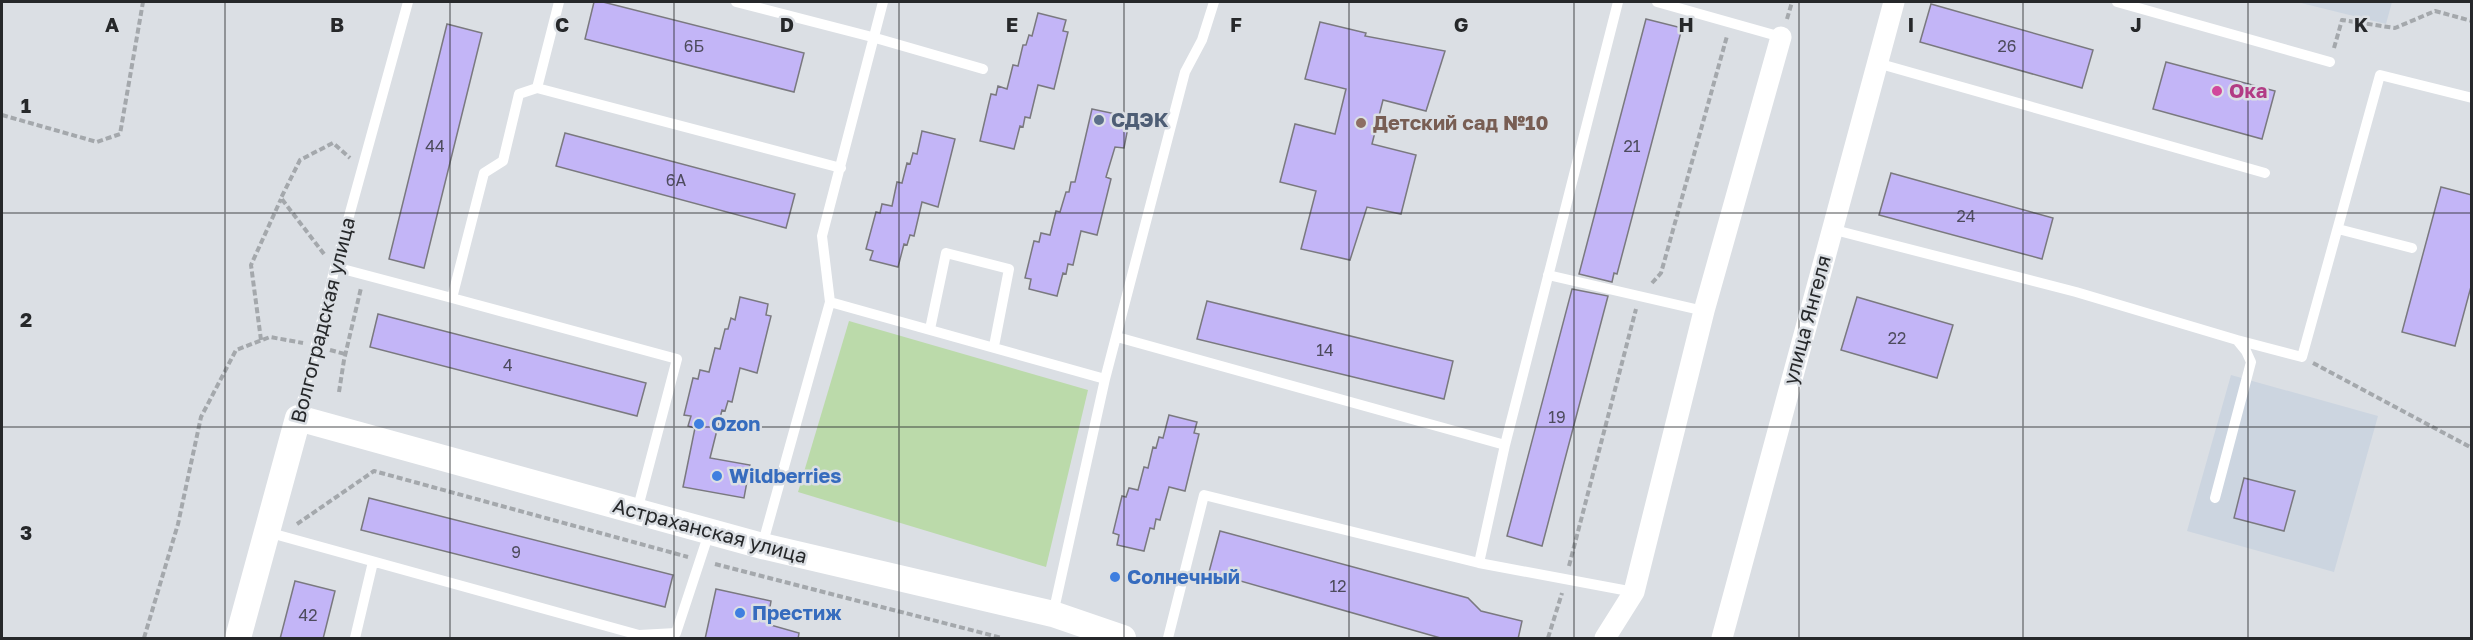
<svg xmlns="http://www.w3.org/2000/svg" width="2473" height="640" font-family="'Golos Text',sans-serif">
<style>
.built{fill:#ccd5e0}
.green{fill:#bbdaaa}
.building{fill:#c3b5f7;stroke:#7a797f;stroke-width:1.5}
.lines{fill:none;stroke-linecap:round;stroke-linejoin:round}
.path{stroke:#a4a8ac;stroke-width:4;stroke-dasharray:6 3;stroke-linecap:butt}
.service{stroke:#fff;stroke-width:10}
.minor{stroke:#fff;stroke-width:21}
.tertiary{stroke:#fff;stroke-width:26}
.grid{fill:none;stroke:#26282a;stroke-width:1.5;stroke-opacity:0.55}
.hotel-dot{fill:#d1479c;stroke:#dbdfe4;stroke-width:2}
.service-dot{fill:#5c6f8a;stroke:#dbdfe4;stroke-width:2}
.education-dot{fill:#8d6e63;stroke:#dbdfe4;stroke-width:2}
.shop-dot{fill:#3f7fe0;stroke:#dbdfe4;stroke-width:2}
.labels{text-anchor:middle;stroke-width:5;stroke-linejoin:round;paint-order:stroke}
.number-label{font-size:16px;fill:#4d4b5d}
.hotel-label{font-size:20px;font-weight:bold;fill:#b23c85;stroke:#dbdfe4;text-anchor:start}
.service-label{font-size:20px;font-weight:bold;fill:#4e5e75;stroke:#dbdfe4;text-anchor:start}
.education-label{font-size:20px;font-weight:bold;fill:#785e54;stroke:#dbdfe4;text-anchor:start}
.street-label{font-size:20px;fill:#26282a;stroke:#dbdfe4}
.shop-label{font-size:20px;font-weight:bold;fill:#366cbe;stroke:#dbdfe4;text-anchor:start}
.grid-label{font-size:20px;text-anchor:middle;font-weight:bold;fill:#26282a;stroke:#dbdfe4;stroke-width:5;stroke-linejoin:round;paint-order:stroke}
</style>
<rect width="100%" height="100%" fill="#dbdfe4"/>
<!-- built -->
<path class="built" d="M 2297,2 L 2392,2 L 2386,24 Z
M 2231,375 L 2378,416 L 2334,572 L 2187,531 Z"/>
<!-- green -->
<path class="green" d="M 849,321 L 1088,390 L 1046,567 L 798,492 Z"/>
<!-- building -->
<path class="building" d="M 594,2 L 603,2 L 804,53 L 794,92 L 585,39 Z
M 1931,4 L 2093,50 L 2082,88 L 1920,42 Z
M 1038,13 L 1066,20 L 1063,31 L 1068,32 L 1054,89 L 1038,85 L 1030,118 L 1025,117 L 1023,127 L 1020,126 L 1014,149 L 980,141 L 991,94 L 996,95 L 998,86 L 1007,89 L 1013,65 L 1018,66 L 1023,45 L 1026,45 L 1029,35 L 1032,36 Z
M 1646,19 L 1682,28 L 1617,274 L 1614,273 L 1612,282 L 1579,274 Z
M 1320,22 L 1366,33 L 1365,36 L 1445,51 L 1426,111 L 1383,100 L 1372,144 L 1416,155 L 1401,214 L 1367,207 L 1350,260 L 1301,249 L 1316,191 L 1280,182 L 1295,124 L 1335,134 L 1346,89 L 1305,79 Z
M 447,24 L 482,33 L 424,268 L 389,259 Z
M 2166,62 L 2275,91 L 2262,139 L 2153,109 Z
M 1092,109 L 1130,117 L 1124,148 L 1115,147 L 1106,177 L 1111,179 L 1097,235 L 1081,231 L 1073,265 L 1068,264 L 1066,274 L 1063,273 L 1057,296 L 1029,289 L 1031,279 L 1025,278 L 1034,241 L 1039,242 L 1041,233 L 1050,235 L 1056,211 L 1060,212 L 1066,192 L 1069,192 L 1071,182 L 1075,182 Z
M 922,131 L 955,139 L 938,207 L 922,202 L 914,236 L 910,235 L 907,245 L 904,244 L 898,267 L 870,260 L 873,251 L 866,249 L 876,212 L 880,213 L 882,204 L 892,206 L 897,182 L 902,183 L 907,163 L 910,164 L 913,153 L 917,154 Z
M 565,133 L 795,194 L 786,228 L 556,166 Z
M 1891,173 L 2053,218 L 2042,259 L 1879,215 Z
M 2441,187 L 2472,195 L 2472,283 L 2455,346 L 2402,332 Z
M 1572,289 L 1608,296 L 1542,546 L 1507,536 Z
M 740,297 L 768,304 L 766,315 L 771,316 L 757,373 L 740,368 L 732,402 L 728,401 L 725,411 L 722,410 L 710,458 L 750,465 L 744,498 L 683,487 L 695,428 L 688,426 L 691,416 L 684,415 L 693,378 L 698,379 L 700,370 L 709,372 L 715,348 L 720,349 L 725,329 L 728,329 L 731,318 L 735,320 Z
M 1857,297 L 1953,325 L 1937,378 L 1841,350 Z
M 1207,301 L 1453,361 L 1444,399 L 1197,339 Z
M 378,314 L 646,383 L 637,416 L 370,347 Z
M 1169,415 L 1197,422 L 1194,433 L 1199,434 L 1185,491 L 1169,487 L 1160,520 L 1156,519 L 1154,529 L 1150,528 L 1144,551 L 1117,545 L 1119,535 L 1113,533 L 1122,496 L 1126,497 L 1129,488 L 1138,490 L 1144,467 L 1148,468 L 1153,447 L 1156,448 L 1159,437 L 1163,438 Z
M 2244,478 L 2295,491 L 2284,531 L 2234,518 Z
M 369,498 L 673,575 L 665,607 L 361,530 Z
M 1220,531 L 1468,598 L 1481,611 L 1522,621 L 1518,639 L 1444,639 L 1209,572 Z
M 295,581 L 335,591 L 323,639 L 280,639 Z
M 716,589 L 771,601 L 767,624 L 799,633 L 798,639 L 705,639 Z"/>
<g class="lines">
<!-- path -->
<path class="path" d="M 1787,19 L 1792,2
M 2334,48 L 2342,20 L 2395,28 L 2435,11 L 2472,21
M 2,115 L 97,142 L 120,134 L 143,2
M 324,254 L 281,198 L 300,160 L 333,143 L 350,158
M 1652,283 L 1661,273 L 1727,36
M 261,340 L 251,265 L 281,199
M 330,350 L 345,354
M 2313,363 L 2472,448
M 339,392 L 344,360 L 361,288
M 297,524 L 374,471 L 688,557
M 715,564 L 1002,638
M 1569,566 L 1636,309
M 144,638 L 178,524 L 201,417 L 236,350 L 270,337 L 303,343
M 1548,638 L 1562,593"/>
<!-- service -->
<path class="service" d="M 736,2 L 872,37 L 983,69
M 1657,2 L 1781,37
M 2117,2 L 2330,62
M 1877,63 L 2265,173
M 537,88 L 841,168
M 1831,229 L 2076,292 L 2237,340 L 2246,351 L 2251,362 L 2215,498
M 2338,229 L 2412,248
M 335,267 L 452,298 L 484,173 L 503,161 L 519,94 L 537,88 L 559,2
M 1548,275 L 1704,311
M 452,298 L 677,359 L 637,511
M 830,302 L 1105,379
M 930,329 L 946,253 L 1009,269 L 994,346
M 1117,337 L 1505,445
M 2237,340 L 2302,357 L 2380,75 L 2472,98
M 298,418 L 335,267 L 408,2
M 267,532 L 639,635
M 762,546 L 830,302 L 822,236 L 883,2
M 1479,563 L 1505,445 L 1618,2
M 1053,614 L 1105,379 L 1185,72 L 1202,40 L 1214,2
M 355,638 L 373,562
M 638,638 L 639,635 L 676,633 L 710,530
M 1168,638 L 1204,495 L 1479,563 L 1634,592"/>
<!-- minor -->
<path class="minor" d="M 1605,638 L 1634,592 L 1704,311 L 1781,37
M 1722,638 L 1894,2"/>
<!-- tertiary -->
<path class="tertiary" d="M 238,638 L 298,418 L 762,546 L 1053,614 L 1123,638"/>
</g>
<!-- grid -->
<path class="grid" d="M 225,2 L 225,638M 450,2 L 450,638M 674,2 L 674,638M 899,2 L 899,638M 1124,2 L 1124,638M 1349,2 L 1349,638M 1574,2 L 1574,638M 1799,2 L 1799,638M 2023,2 L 2023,638M 2248,2 L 2248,638M 2,213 L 2472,213M 2,427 L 2472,427"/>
<!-- markers -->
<circle class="hotel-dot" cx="2217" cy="91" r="6"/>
<circle class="service-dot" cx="1099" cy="120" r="6"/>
<circle class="education-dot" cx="1361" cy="123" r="6"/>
<g class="shop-dot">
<circle cx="699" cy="424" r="6"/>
<circle cx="717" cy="476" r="6"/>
<circle cx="1115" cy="577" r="6"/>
<circle cx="740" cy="613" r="6"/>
</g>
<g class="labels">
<!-- number labels -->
<g class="number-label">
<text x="694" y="52">6Б</text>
<text x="2007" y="52">26</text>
<text x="435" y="152">44</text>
<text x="1632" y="152">21</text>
<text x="676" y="186">6А</text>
<text x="1966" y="222">24</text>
<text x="1897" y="344">22</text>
<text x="1325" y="356">14</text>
<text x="508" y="371">4</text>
<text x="1557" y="423">19</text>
<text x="516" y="558">9</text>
<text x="1338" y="592">12</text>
<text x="308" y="621">42</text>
</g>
<!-- hotel labels -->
<g class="hotel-label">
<text x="2229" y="98">Ока</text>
</g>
<!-- service labels -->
<g class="service-label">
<text x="1111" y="127">СДЭК</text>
</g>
<!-- education labels -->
<g class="education-label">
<text x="1373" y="130">Детский сад №10</text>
</g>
<!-- street labels -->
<g class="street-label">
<text transform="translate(323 320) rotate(-76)" y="7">Волгоградская улица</text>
<text transform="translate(1807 320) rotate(-75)" y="7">улица Янгеля</text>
<text transform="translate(710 531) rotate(15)" y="7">Астраханская улица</text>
</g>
<!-- shop labels -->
<g class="shop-label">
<text x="711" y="431">Ozon</text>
<text x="729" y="483">Wildberries</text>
<text x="1127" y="584">Солнечный</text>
<text x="752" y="620">Престиж</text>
</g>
</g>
<g class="grid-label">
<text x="112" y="32">A</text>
<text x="337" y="32">B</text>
<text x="562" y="32">C</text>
<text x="787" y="32">D</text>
<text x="1012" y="32">E</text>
<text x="1236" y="32">F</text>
<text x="1461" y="32">G</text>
<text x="1686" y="32">H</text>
<text x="1911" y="32">I</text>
<text x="2136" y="32">J</text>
<text x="2361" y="32">K</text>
<text x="26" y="113">1</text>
<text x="26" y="327">2</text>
<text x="26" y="540">3</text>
</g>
<!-- border -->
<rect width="2473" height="640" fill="none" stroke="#26282a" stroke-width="6"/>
</svg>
